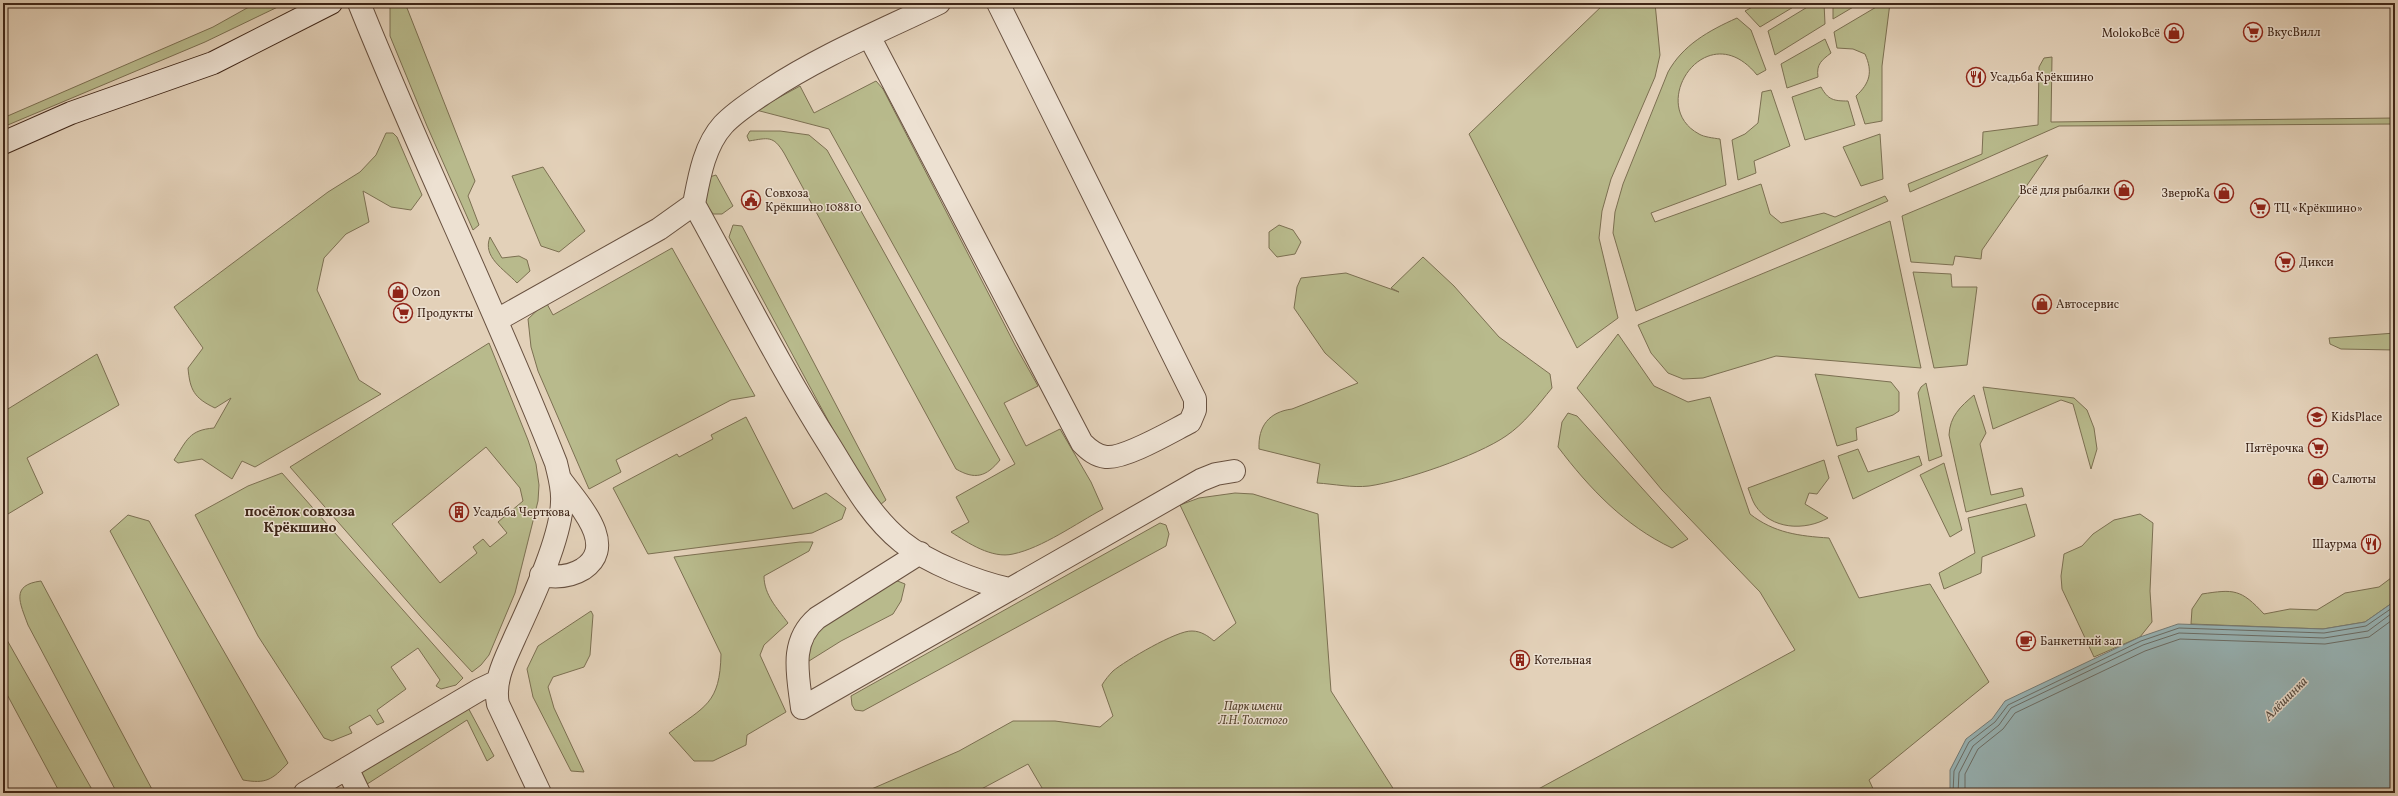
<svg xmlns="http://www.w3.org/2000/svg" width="2398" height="796" font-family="Vollkorn,serif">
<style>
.green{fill:#b8ba8c;stroke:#7c7052;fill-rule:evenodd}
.water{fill:#97b5b8;stroke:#747c78}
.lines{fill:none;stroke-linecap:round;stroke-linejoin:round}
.shore{stroke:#6b6e68;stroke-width:1}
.street-casing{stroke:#685140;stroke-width:24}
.secondary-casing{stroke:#3f2618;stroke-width:24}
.street{stroke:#ede1d2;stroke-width:22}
.secondary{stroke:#ede1d2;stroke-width:22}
.labels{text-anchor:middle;stroke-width:3;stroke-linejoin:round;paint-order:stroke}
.poi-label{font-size:12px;fill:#3f2618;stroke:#ede1d2;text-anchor:start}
.park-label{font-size:12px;font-style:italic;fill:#57442f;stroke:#ede1d2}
.water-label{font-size:13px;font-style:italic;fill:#554a40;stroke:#ede1d2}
.quarter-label{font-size:14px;font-weight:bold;fill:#3f2618;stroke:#ede1d2}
</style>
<rect width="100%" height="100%" fill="#e3d1b9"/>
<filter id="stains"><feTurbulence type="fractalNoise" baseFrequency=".005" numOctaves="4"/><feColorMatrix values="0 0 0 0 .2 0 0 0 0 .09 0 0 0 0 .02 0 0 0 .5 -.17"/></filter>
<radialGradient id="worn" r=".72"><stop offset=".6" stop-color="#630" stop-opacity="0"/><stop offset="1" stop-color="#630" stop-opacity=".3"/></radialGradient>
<!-- green -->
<path class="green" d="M 256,3 L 286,3 L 205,42 L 3,127 L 3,118 L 213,27 Z
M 395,3 L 400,3 L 407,8 L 475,181 L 468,196 L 479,225 L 473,230 L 427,126 L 390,36 L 390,6 Z
M 1605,3 L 1655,3 L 1660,55 L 1655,77 L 1611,179 L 1602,211 L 1599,238 L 1618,318 L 1577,348 L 1469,134 Z
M 1760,3 L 1800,3 L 1760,27 L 1745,11 Z
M 1814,3 L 1824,3 L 1825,24 L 1775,55 L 1768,31 Z
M 1833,3 L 1860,3 L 1833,19 Z
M 1883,3 L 1890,3 L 1882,66 L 1882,121 L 1865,124 L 1856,96 C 1870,83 1873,72 1865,54 L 1853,49 L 1837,48 L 1834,32 Z
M 1737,18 L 1751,30 L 1766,70 L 1757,75 C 1707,13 1645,105 1699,134 C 1704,137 1713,138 1720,139 L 1726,185 L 1651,213 L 1655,222 L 1761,184 L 1770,214 L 1781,223 L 1824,213 L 1835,217 L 1885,196 L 1888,201 L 1636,311 L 1613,233 L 1615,212 L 1623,184 L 1668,72 C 1683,45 1708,31 1737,18 Z
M 1825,39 L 1831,53 C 1822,60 1816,64 1818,77 L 1787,88 L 1781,64 Z
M 2052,57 L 2051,122 L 2395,118 L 2395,124 L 2059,126 L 1910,192 L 1908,184 L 1982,154 L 1983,132 L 2038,125 L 2039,67 L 2044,58 Z
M 876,81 L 883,89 L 1015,345 L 1038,386 L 1004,403 L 1026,446 L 1060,429 L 1091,482 L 1103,509 C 1077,523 1042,548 1013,554 C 992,559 968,543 951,532 L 969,522 L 956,497 L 1015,464 L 829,129 L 756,110 L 800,86 L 814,113 Z
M 1821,87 C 1828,100 1834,101 1848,101 L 1855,125 L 1805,140 L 1792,97 Z
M 1771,90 L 1790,146 L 1754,161 L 1756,173 L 1738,180 L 1732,140 L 1745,134 L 1758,123 L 1762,92 Z
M 750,131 L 780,131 L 809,135 L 827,150 L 1000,460 C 986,477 975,480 956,469 L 784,153 C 773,135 768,138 749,141 L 747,136 Z
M 386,133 L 393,133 L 397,137 L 422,195 L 411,210 L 391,207 L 363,191 L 369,222 L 346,234 L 324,258 L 317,290 L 359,380 L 381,394 L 255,467 L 242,461 L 232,479 L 202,459 L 178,463 L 174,460 C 187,440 189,430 214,428 L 231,398 L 215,408 C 194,398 190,390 188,368 L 203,348 L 174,307 L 328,192 L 360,172 L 376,155 Z
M 1880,134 L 1883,179 L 1861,186 L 1843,147 Z
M 2048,155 L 1982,250 L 1981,259 L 1955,256 L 1953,265 L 1911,262 L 1902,216 Z
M 543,167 L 585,231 L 559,252 L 541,246 L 512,176 Z
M 716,175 L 733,206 L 722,214 L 713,214 L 704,201 L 706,178 Z
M 1890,221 L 1921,368 L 1776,356 L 1703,378 L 1683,379 L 1668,373 L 1651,353 L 1638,325 Z
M 733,225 L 742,226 L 886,500 L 880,505 L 871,500 L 729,237 Z
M 1279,225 L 1293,230 L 1301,242 L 1295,254 L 1277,257 L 1269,248 L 1269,232 Z
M 490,237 L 502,258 L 519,256 L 527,260 L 530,271 L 517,283 C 504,269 482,257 490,237 Z
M 672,248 L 755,396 L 731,400 L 616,460 L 621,472 L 589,489 L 538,371 L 531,347 L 528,319 L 546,302 L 553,315 Z
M 1423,257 L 1454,286 L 1499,337 L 1550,374 L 1552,388 C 1538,405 1524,424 1506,436 C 1477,456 1404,481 1369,486 C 1352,488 1334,484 1317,483 L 1320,464 L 1259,449 C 1258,426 1269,412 1292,409 L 1358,383 L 1325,353 L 1294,308 L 1297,287 L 1301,278 L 1346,273 L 1399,292 L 1391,288 Z
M 1913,272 L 1951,274 L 1952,287 L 1977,287 L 1967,365 L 1934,368 Z
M 2395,333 L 2395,350 L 2341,349 L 2330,344 L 2329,338 Z
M 1618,334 L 1654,386 L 1688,402 L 1710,397 L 1750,514 C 1774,533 1799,536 1829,538 L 1859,598 L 1930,584 L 1989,682 L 1869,780 L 1875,793 L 1531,793 L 1795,650 L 1760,592 L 1662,490 L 1577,388 Z
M 489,343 L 528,440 L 536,464 L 539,485 L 538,501 L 515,593 L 489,655 L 481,665 L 472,672 L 421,617 L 290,467 ZM 486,447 L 520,488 L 523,501 L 498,522 L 507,533 L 490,547 L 483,539 L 473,547 L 477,553 L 440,583 L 392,524 Z
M 97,354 L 119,405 L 27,458 L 43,493 L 3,517 L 3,412 Z
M 1815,374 L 1891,382 L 1899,392 L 1899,411 L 1893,415 L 1856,428 L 1857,440 L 1837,446 Z
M 1926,383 L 1942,456 L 1929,461 L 1918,393 L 1921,387 Z
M 1983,387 L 2074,398 L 2087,410 L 2094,428 L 2097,449 L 2091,469 L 2073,404 L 2061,400 L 1993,429 Z
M 1974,395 L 1986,433 L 1980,444 L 1991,495 L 2022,488 L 2024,496 L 1966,512 L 1949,435 C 1950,416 1960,407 1974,395 Z
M 1568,413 L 1577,416 L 1688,539 L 1672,548 C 1625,526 1589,488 1558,447 L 1562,422 Z
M 746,417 L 793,509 L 826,493 L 846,508 L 842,519 L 812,533 L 648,554 L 613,488 L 677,454 L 679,457 L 713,439 L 711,435 Z
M 1858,449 L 1868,472 L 1919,456 L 1922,465 L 1853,499 L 1838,456 Z
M 1824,460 L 1829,478 L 1817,494 L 1809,493 L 1805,504 L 1828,518 C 1805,531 1771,530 1755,505 C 1752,500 1750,493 1748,488 Z
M 1944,463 L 1962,530 L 1950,537 L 1920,475 Z
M 282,473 L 463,678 L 456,685 L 441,689 L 436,686 L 440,680 L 418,648 L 391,667 L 406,689 L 377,710 L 384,722 L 377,725 L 370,715 L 349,727 L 352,733 L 332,741 L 324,738 L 258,636 L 195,515 L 248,486 Z
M 1235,493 L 1253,494 L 1318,514 L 1331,691 L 1396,793 L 1045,793 L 1028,764 L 974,793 L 868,793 L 867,791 L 959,751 L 1013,721 L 1055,721 L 1100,727 L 1113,716 L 1102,685 C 1105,680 1109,675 1113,671 C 1125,661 1177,630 1192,631 C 1201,631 1208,636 1214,641 L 1236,623 L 1180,505 L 1199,498 Z
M 2026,504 L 2035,536 L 1982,557 L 1981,573 L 1944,589 L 1939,573 L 1975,553 L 1968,518 Z
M 2140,514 L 2153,523 L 2150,591 L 2152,622 L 2140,637 L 2094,657 L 2062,589 L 2061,576 L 2064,554 L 2082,546 L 2093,534 L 2114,520 Z
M 128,515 L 149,521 L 288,763 C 272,780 266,784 243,780 L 110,531 Z
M 1160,523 L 1166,525 L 1169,534 L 1166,546 L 863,711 L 855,710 L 852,705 L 851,696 Z
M 800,542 L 813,542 L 809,551 L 764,576 C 764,595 777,608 788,623 L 764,645 L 760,655 L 786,712 L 747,735 L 746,745 L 713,761 L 694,761 L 669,733 C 705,706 720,704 721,654 L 674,557 Z
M 2395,575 L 2395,601 L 2365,622 L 2323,629 L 2191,624 L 2192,609 L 2202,594 C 2234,589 2241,589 2264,614 L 2290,609 L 2317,610 L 2345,593 L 2379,587 Z
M 890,578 L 905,584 L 901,601 L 893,614 L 841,641 L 809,661 L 806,649 L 807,638 Z
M 41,581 L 154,793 L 117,793 L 28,625 C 20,603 10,585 41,581 Z
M 591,611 L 593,615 L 590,655 L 584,667 L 553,677 L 548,687 L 554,708 L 584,772 L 571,771 L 533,697 L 527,669 L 538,646 Z
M 3,633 L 94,793 L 60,793 L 3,687 Z
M 465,702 L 494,756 L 487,761 L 467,720 L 361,788 L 352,770 Z"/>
<!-- water -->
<path class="water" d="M 2395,601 L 2395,793 L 1950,793 L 1950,770 L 1966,739 L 1992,719 L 2005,701 L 2140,637 L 2178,624 L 2323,629 L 2365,622 Z"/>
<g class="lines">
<!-- shore -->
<path class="shore" d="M 1953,793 L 1954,771 L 1969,742 L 1995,722 L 2008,705 L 2141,641 L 2179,628 L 2324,633 L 2366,626 L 2395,606
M 1958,793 L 1959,773 L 1973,746 L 1999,725 L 2011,708 L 2143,645 L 2179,633 L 2324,638 L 2368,631 L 2395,611
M 1965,793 L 1965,774 L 1978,749 L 2003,729 L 2015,713 L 2145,651 L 2180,639 L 2325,644 L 2369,637 L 2395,618"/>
<defs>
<path id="street" d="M 359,3 C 421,158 495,308 556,463 C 559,476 563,488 562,502 C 561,539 531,602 515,637 C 506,658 493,680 498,704 L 540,793
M 869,36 L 1082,443 C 1089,450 1096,456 1106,457 C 1125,459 1172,431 1190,422 L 1195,410 L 1195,399 L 998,3
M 694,204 C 739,285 780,367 830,446 C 851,480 870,516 902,542 C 928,563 977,582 1009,589
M 497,320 L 659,229 L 694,204 C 699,178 704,146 723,125 C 735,112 751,102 766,92 C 820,56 881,31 939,3
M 920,553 L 817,618 C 789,642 798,675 802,708 L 1201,480 L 1216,474 L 1234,471
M 541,575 C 556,578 570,577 583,569 C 619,545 577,503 561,480
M 347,768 L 359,793
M 305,793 L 479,690 L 498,681"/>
<path id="secondary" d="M 3,143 L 71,113 L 213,63 L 331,3"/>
</defs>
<!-- street casing -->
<use href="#street" class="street-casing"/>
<!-- secondary casing -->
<use href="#secondary" class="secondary-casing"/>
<!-- street -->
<use href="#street" class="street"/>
<!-- secondary -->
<use href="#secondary" class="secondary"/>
</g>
<!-- icons -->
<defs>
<symbol id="supermarket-ring" viewBox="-11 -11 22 22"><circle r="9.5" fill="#ede1d2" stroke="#8f2418" stroke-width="1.5"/><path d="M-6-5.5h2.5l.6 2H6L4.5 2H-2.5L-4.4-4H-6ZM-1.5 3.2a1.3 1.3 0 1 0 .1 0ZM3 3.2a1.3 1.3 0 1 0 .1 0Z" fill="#8f2418"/></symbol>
<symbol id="shop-ring" viewBox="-11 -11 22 22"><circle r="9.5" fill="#ede1d2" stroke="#8f2418" stroke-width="1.5"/><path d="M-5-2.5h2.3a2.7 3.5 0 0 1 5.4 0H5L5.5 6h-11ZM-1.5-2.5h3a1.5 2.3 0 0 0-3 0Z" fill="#8f2418"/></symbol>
<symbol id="restaurant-ring" viewBox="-11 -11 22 22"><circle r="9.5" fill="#ede1d2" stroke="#8f2418" stroke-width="1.5"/><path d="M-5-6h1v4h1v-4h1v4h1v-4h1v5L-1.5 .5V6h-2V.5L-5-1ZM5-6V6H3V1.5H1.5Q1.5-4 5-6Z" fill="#8f2418"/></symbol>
<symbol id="civic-ring" viewBox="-11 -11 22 22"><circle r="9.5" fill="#ede1d2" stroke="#8f2418" stroke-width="1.5"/><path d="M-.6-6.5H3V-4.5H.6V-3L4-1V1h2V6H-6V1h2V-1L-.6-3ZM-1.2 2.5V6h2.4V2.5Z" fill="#8f2418"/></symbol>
<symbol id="school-ring" viewBox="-11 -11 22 22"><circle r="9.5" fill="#ede1d2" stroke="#8f2418" stroke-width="1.5"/><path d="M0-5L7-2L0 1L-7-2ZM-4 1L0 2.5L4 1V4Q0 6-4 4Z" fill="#8f2418"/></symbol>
<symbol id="building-ring" viewBox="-11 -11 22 22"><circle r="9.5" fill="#ede1d2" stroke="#8f2418" stroke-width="1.5"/><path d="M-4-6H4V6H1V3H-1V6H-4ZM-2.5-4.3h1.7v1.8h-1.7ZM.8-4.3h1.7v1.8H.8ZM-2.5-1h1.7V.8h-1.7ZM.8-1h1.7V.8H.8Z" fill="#8f2418"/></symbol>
<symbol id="cafe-ring" viewBox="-11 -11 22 22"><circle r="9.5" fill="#ede1d2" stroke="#8f2418" stroke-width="1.5"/><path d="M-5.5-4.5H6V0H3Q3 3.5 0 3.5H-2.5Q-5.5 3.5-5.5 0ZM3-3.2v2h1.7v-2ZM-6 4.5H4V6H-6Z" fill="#8f2418"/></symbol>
</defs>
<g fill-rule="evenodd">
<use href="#supermarket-ring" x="2242" y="21" width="22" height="22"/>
<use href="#shop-ring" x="2163" y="22" width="22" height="22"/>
<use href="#restaurant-ring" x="1965" y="66" width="22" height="22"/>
<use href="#shop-ring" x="2113" y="179" width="22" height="22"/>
<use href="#shop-ring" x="2213" y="182" width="22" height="22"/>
<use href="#civic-ring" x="740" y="189" width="22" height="22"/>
<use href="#supermarket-ring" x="2249" y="197" width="22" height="22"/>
<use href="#supermarket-ring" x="2274" y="251" width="22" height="22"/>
<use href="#shop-ring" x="387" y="281" width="22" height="22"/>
<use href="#shop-ring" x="2031" y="293" width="22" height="22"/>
<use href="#supermarket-ring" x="392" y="302" width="22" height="22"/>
<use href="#school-ring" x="2306" y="406" width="22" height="22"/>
<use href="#supermarket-ring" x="2307" y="437" width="22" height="22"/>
<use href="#shop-ring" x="2307" y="468" width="22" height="22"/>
<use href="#building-ring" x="448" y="501" width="22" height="22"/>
<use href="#restaurant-ring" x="2360" y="533" width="22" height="22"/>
<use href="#cafe-ring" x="2015" y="630" width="22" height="22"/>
<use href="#building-ring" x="1509" y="649" width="22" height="22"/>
</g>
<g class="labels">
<!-- poi labels -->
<g class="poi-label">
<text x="2267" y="36">ВкусВилл</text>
<text x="2160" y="37" text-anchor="end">MolokoВсё</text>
<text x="1990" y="81">Усадьба Крёкшино</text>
<text x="2110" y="194" text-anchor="end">Всё для рыбалки</text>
<text x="765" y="197">Совхоза<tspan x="765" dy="14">Крёкшино 108810</tspan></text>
<text x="2210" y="197" text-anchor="end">ЗверюКа</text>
<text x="2274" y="212">ТЦ «Крёкшино»</text>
<text x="2299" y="266">Дикси</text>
<text x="412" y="296">Ozon</text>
<text x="2056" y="308">Автосервис</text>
<text x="417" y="317">Продукты</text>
<text x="2331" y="421">KidsPlace</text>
<text x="2304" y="452" text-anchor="end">Пятёрочка</text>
<text x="2332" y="483">Салюты</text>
<text x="473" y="516">Усадьба Черткова</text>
<text x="2357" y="548" text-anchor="end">Шаурма</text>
<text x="2040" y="645">Банкетный зал</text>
<text x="1534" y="664">Котельная</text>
</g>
<!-- park labels -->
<g class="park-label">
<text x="1253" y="710">Парк имени<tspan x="1253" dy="14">Л.Н. Толстого</tspan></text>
</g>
<!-- water labels -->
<g class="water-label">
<text transform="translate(2285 698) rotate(-45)" y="5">Алёшинка</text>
</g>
<!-- quarter labels -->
<g class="quarter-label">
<text x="300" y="516">посёлок совхоза<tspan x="300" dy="16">Крёкшино</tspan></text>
</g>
</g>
<!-- margin -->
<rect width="2398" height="796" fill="none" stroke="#e3d1b9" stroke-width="16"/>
<rect x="4" y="4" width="2390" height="788" fill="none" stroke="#3f2618" stroke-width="2"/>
<rect x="8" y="8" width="2382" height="780" fill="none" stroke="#3f2618"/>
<rect width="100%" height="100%" filter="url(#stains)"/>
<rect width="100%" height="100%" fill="url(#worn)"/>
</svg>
